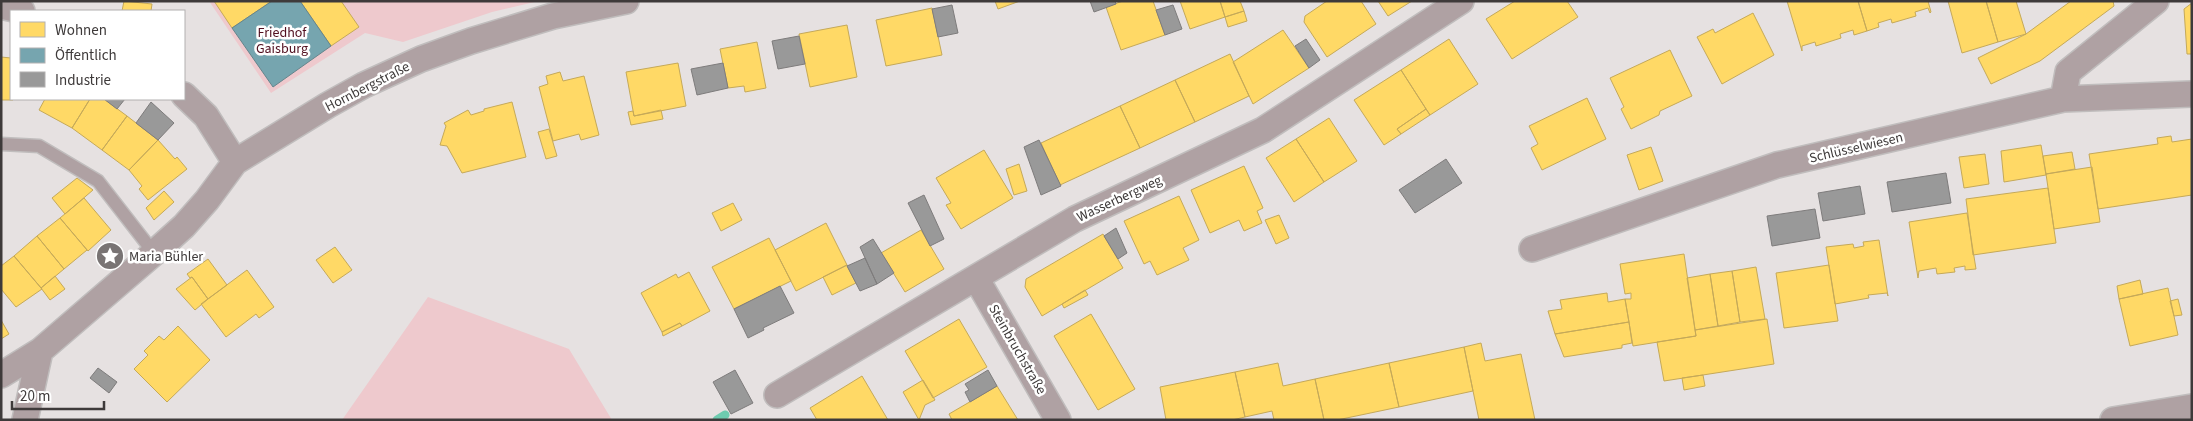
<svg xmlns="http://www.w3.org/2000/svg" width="2193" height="421" font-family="'Source Sans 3',sans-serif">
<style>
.green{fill:#eec9cd}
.homes{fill:#ffd966;stroke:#c5a959}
.public{fill:#76a5af;stroke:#65858c}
.industry{fill:#999;stroke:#7e7c7c}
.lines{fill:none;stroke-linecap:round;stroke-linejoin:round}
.stream{stroke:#6ecbaf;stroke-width:9}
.lane-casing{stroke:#c0bdbd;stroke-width:15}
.street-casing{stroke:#c0bdbd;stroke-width:28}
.lane{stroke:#afa1a3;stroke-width:12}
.street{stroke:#afa1a3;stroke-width:25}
.labels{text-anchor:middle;stroke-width:5;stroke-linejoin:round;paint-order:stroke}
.park-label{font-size:14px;fill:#500e1e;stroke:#fff}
.street-label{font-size:14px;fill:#3e3a3a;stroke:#fff}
.poi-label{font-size:14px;fill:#3e3a3a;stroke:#fff;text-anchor:start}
</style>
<rect width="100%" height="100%" fill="#e6e1e1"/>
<!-- green -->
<path class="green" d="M 209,1 L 539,1 L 492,12 L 403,42 L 365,33 L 271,93 Z
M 428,297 L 569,349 L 612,420 L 342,420 Z"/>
<!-- homes -->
<path class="homes" d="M 124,1 L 152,4 L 151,11 L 122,11 Z
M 214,1 L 272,1 L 232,28 Z
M 300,1 L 341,1 L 359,27 L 331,46 Z
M 995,1 L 1020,1 L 998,9 Z
M 1123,1 L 1153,1 L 1165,35 L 1121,50 L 1106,7 Z
M 1180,1 L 1220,1 L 1225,17 L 1190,29 Z
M 1220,1 L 1240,1 L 1244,11 L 1225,17 Z
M 1327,1 L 1361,1 L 1376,24 L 1327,57 L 1304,22 L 1305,16 Z
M 1378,1 L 1412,1 L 1388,16 Z
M 1515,1 L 1567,1 L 1578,17 L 1512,59 L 1486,19 Z
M 1787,1 L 1858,1 L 1867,31 L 1854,35 L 1853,30 L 1840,34 L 1841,38 L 1816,46 L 1815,42 L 1802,46 L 1802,51 Z
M 1858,1 L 1928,1 L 1931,12 L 1930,13 L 1928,8 L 1915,12 L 1916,16 L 1892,23 L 1891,19 L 1878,23 L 1879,27 L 1867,31 Z
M 1948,1 L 1986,1 L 1998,42 L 1962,53 Z
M 1986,1 L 2016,1 L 2026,34 L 1998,42 Z
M 2071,1 L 2113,1 L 2114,6 L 2040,61 L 1991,84 L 1978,58 L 2026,34 Z
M 2192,3 L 2192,54 L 2187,54 L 2184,9 Z
M 932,8 L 942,55 L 886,66 L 876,20 Z
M 1244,11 L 1247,21 L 1228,27 L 1225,17 Z
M 1753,13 L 1774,55 L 1722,84 L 1697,37 L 1713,29 L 1715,33 Z
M 847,25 L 857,77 L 810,87 L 799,34 Z
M 1283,30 L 1309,68 L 1253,104 L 1233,62 Z
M 1449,39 L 1478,84 L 1430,115 L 1401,70 Z
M 757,42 L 766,88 L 745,92 L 744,86 L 728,88 L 720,49 Z
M 1670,50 L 1692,96 L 1660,111 L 1659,115 L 1631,129 L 1621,109 L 1624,107 L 1610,78 Z
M 1230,54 L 1249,96 L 1195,122 L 1175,80 Z
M 1,57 L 11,58 L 13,100 L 1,100 Z
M 678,63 L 686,106 L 634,116 L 626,72 Z
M 1401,70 L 1426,109 L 1397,129 L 1401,134 L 1384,145 L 1354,100 Z
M 560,72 L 563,81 L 584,76 L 599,135 L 581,140 L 579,134 L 553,141 L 539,87 L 548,84 L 546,76 Z
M 1175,80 L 1195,122 L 1140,148 L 1120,106 Z
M 1587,98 L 1606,139 L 1542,170 L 1531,148 L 1538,144 L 1529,126 Z
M 45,99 L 90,99 L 72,128 L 39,110 Z
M 90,99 L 104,99 L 127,116 L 102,150 L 72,128 Z
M 512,102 L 526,157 L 462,173 L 447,146 L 440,145 L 446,126 L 444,123 L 468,110 L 471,115 L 484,111 L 484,109 Z
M 1120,106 L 1140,148 L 1060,185 L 1041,143 Z
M 1426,109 L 1430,115 L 1401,134 L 1397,129 Z
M 661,110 L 663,119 L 631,125 L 628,112 L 633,111 L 634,116 Z
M 127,116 L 158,140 L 129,170 L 102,150 Z
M 1329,118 L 1357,161 L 1324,182 L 1296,139 Z
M 549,129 L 557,156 L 546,159 L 538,132 Z
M 2171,136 L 2172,142 L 2192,139 L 2192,195 L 2098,209 L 2089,154 L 2158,144 L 2157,138 Z
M 1296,139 L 1324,182 L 1294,202 L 1266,158 Z
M 158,140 L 175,159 L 177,157 L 187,169 L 148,200 L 139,189 L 142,186 L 129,170 Z
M 2041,145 L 2046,175 L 2004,182 L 2001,151 Z
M 1651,147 L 1663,181 L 1639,190 L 1627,155 Z
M 984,150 L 1013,198 L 961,229 L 946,205 L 951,203 L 936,178 Z
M 2072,152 L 2075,169 L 2046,174 L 2043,156 Z
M 1985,154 L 1989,184 L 1964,188 L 1959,157 Z
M 1019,164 L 1027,191 L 1014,195 L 1006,169 Z
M 1244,166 L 1263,208 L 1257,211 L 1262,223 L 1244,231 L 1239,220 L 1210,233 L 1191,190 Z
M 2092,167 L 2100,222 L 2054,229 L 2046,174 Z
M 77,178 L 93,190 L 65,214 L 52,198 Z
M 2048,188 L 2056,243 L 1973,255 L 1966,199 Z
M 164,191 L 174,202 L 154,220 L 146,208 Z
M 1179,196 L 1199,240 L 1183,248 L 1189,260 L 1157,275 L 1150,261 L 1144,264 L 1124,221 Z
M 84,198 L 111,230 L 88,251 L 60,218 Z
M 733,203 L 742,220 L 721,231 L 712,213 Z
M 1967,213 L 1976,269 L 1965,270 L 1965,266 L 1954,268 L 1955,272 L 1937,274 L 1936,268 L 1919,271 L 1918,278 L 1909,222 Z
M 1279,215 L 1289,238 L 1276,244 L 1265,220 Z
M 60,218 L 87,250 L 64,269 L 37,236 Z
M 826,223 L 847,265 L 796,291 L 775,250 Z
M 921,230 L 944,269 L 905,292 L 881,253 Z
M 1103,234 L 1123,268 L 1042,316 L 1025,287 L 1026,279 Z
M 37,236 L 64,269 L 41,288 L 14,256 Z
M 769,238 L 791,281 L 734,309 L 712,267 Z
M 1879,240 L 1888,296 L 1887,293 L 1868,295 L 1869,298 L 1835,304 L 1826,247 L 1853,244 L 1854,248 L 1864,246 L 1863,242 Z
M 335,247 L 352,270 L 333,283 L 316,260 Z
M 1684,254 L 1696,336 L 1633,346 L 1625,299 L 1631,299 L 1631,293 L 1625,294 L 1620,264 Z
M 14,256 L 42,289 L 16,307 L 1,289 L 1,266 Z
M 208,259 L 227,285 L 208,299 L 192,277 L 190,278 L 187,274 Z
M 847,265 L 856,283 L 832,295 L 823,277 Z
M 1829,265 L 1838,321 L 1784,328 L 1776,273 Z
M 1756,267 L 1765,319 L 1740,322 L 1732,271 Z
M 247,270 L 274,307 L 259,318 L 256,314 L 226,337 L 201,304 Z
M 1732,271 L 1740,322 L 1718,326 L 1710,274 Z
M 689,272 L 710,311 L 682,326 L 680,323 L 662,332 L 641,293 L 676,274 L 678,278 Z
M 1710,274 L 1718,326 L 1695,330 L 1687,278 Z
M 55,276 L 65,289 L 50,300 L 41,288 Z
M 192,277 L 208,299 L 195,310 L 176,289 Z
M 2140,280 L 2143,294 L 2119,299 L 2117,286 Z
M 2168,288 L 2178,335 L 2130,346 L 2119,299 Z
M 1085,290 L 1088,295 L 1064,308 L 1062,304 Z
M 1607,293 L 1608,302 L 1625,299 L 1629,322 L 1555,334 L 1548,311 L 1562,309 L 1560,300 Z
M 2178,299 L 2182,315 L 2174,316 L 2170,301 Z
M 1091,314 L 1135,389 L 1098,410 L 1054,336 Z
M 959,319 L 987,367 L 933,398 L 905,351 Z
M 1767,319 L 1774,364 L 1664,381 L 1657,342 L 1696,336 L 1695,330 Z
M 1,320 L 9,334 L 1,339 Z
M 1629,322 L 1632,343 L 1622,345 L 1622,348 L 1564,357 L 1555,334 Z
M 680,323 L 682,326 L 663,336 L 662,332 Z
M 178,326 L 210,360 L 167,402 L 134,369 L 148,355 L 144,351 L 159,336 L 164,340 Z
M 1481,343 L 1485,361 L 1521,354 L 1535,420 L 1479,420 L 1464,347 Z
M 1464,347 L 1473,391 L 1399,407 L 1389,363 Z
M 1278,363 L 1283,386 L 1315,379 L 1324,420 L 1274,420 L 1272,411 L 1245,417 L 1235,372 Z
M 1389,363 L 1399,407 L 1337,420 L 1324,420 L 1315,379 Z
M 1235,372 L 1245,417 L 1232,420 L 1166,420 L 1160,387 Z
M 1703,375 L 1705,386 L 1684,390 L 1682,378 Z
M 862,376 L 888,420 L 817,420 L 810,408 Z
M 923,380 L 935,400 L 925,405 L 919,420 L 903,392 Z
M 997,386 L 1018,420 L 952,420 L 949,414 Z"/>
<!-- public -->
<path class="public" d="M 272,1 L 300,1 L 331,46 L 273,87 L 232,28 Z"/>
<!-- industry -->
<path class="industry" d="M 1090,1 L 1115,1 L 1116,4 L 1094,12 Z
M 952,5 L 958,33 L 938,37 L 932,9 Z
M 1173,5 L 1182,29 L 1165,35 L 1156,10 Z
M 799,36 L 805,64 L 778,69 L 772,41 Z
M 1306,39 L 1320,60 L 1309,68 L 1295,46 Z
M 723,63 L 728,88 L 697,95 L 691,69 Z
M 104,99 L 125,99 L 117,109 Z
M 151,102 L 174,123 L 158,140 L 136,123 Z
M 1039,140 L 1061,186 L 1041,195 L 1024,147 Z
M 1446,159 L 1462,183 L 1415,213 L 1399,190 Z
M 1946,173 L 1951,203 L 1892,212 L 1887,182 Z
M 1860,186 L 1865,214 L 1823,221 L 1818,193 Z
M 924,195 L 944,239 L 930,246 L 908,203 Z
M 1815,209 L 1820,238 L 1772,246 L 1767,216 Z
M 1116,228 L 1127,253 L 1118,259 L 1104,236 Z
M 873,239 L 894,273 L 877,284 L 860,247 Z
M 865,258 L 877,284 L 860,291 L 847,266 Z
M 780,286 L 794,313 L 763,328 L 764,330 L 748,338 L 734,309 Z
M 98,368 L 117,382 L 109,393 L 90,378 Z
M 735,370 L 753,403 L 731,414 L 713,382 Z
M 988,370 L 997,386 L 970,402 L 965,392 L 969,390 L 965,384 Z"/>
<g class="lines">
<!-- stream -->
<path class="stream" d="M 717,420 L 725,415"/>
<defs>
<path id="lane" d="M 1,144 L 39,146 L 98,181 L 154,253"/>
<path id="street" d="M 1,6 L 22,11
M 184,95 L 206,116 L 235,162
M 2063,99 L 2068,72 L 2156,1
M 1532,249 L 1777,165 L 2063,99 L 2192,94
M 976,278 L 1058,420
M 1,375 L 40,351 L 154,253 L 184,226 L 207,200 L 235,162 L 328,105 L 364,85 L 421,59 L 471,41 L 553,16 L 626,1
M 777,395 L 1075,219 L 1263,130 L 1461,1
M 25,420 L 40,351
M 2113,420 L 2192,407"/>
</defs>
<!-- lane casing -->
<use href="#lane" class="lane-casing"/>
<!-- street casing -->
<use href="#street" class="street-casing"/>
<!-- lane -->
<use href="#lane" class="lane"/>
<!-- street -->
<use href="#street" class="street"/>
</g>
<!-- icons -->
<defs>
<symbol id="sight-disc" viewBox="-11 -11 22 22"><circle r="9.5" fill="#797474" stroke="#fff"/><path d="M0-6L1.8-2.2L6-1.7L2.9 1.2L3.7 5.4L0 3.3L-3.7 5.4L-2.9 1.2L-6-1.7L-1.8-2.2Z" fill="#fff"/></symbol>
</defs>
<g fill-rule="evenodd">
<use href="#sight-disc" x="94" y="240" width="32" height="32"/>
</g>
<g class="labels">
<!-- park labels -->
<g class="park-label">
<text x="282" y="37">Friedhof<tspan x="282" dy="16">Gaisburg</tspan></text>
</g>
<!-- street labels -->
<g class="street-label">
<text transform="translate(367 86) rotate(-27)" y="5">Hornbergstraße</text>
<text transform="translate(1856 147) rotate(-13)" y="5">Schlüsselwiesen</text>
<text transform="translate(1119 198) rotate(-25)" y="5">Wasserbergweg</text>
<text transform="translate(1018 349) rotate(60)" y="5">Steinbruchstraße</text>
</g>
<!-- poi labels -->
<g class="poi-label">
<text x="129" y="261">Maria Bühler</text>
</g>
</g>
<!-- border -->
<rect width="2193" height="421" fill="none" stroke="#3e3a3a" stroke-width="5"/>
<!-- legend -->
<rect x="10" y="10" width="175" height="90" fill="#ffffff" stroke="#b2b0b0"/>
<rect x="20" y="22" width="25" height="15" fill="#ffd966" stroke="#b2b0b0"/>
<text x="55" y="35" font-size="15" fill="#3e3a3a">Wohnen</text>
<rect x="20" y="48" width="25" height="15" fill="#76a5af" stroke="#b2b0b0"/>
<text x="55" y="60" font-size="15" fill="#3e3a3a">Öffentlich</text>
<rect x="20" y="72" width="25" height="15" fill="#999999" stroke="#b2b0b0"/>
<text x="55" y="85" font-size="15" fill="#3e3a3a">Industrie</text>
<!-- scale -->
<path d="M12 401v8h92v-8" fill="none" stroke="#3e3a3a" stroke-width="2.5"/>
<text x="20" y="401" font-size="15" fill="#3e3a3a" stroke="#ffffff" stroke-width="4" paint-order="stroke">20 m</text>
</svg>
